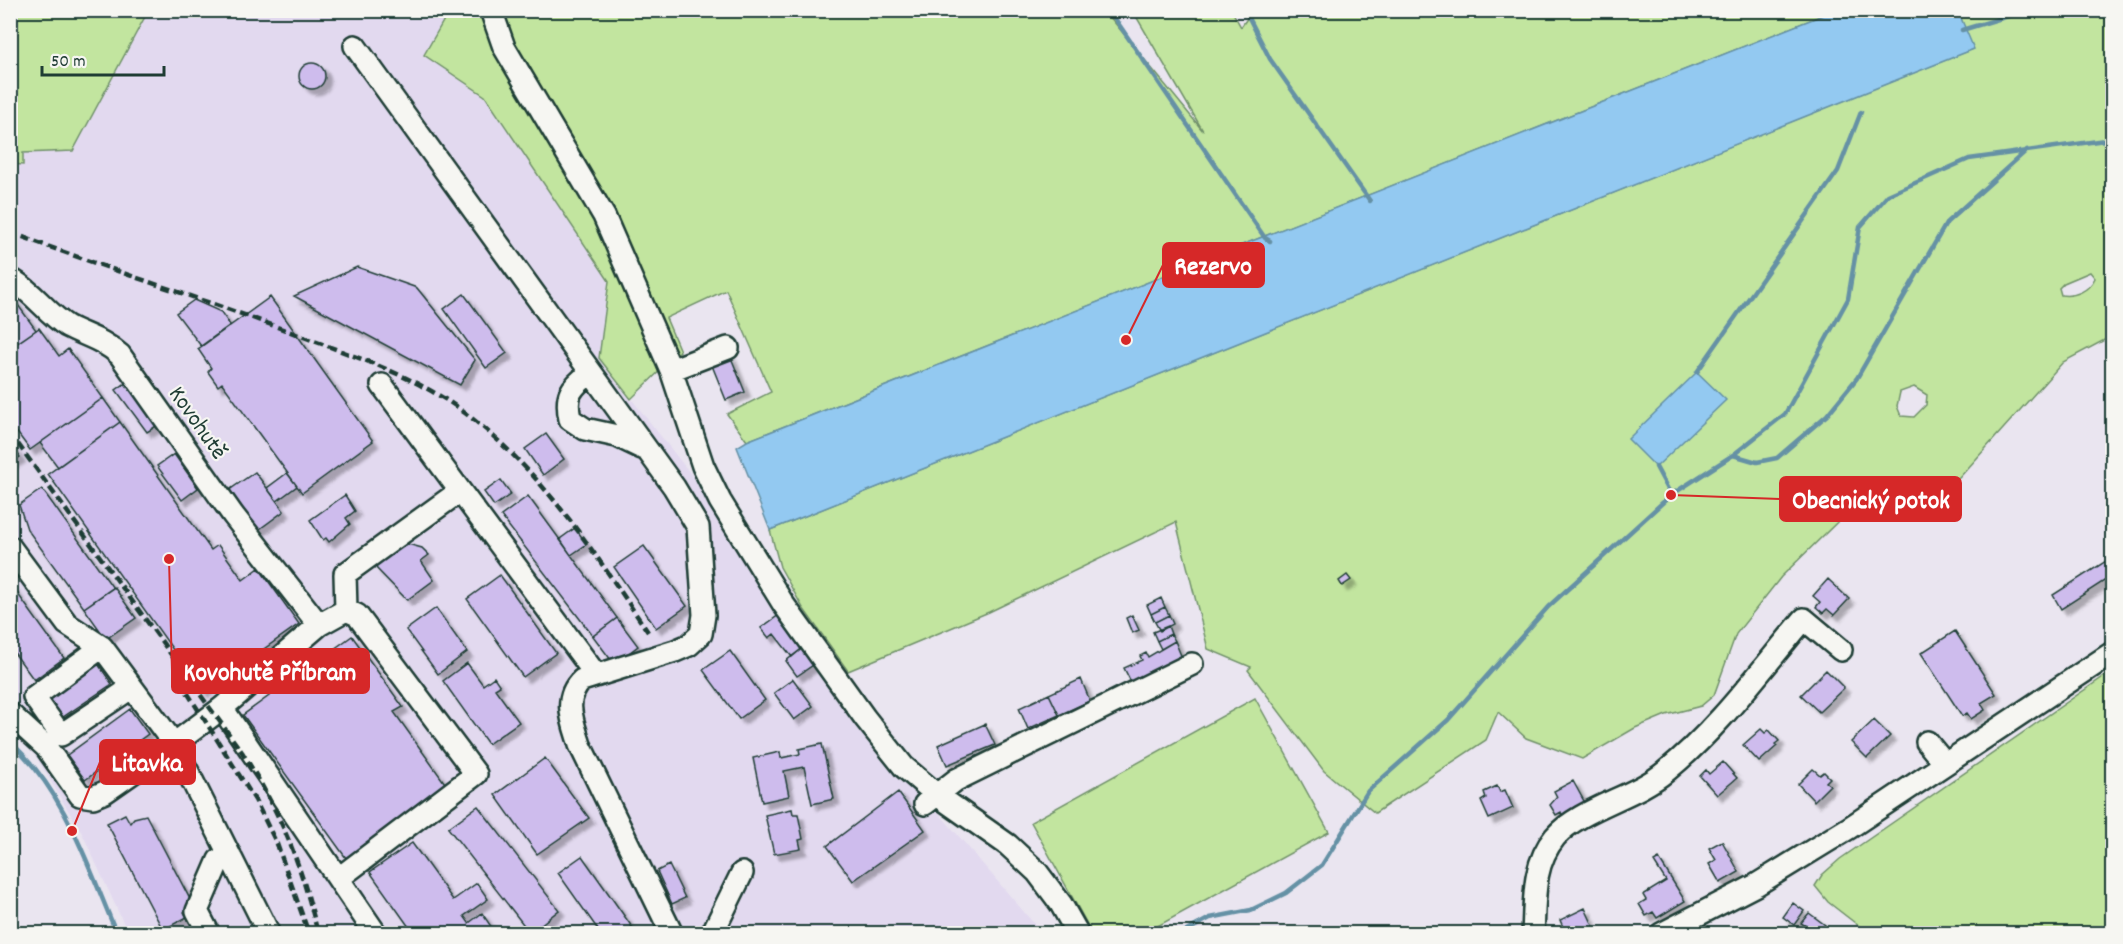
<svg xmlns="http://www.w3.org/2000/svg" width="2123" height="944" font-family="Dekko,sans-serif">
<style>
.built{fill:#e2d9ef}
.green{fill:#c2e59f;stroke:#70916a;stroke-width:1.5;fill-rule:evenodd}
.water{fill:#93c9f1;stroke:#6591a5;stroke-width:1.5}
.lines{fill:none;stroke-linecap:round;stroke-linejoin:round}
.stream{stroke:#6591a5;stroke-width:4.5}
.building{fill:#cebced;stroke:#1f3d34;stroke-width:1.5;filter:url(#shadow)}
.minor-casing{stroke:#1f3d34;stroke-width:26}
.minor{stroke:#f6f6f2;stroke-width:21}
.rail{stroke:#1f3d34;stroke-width:4.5;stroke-dasharray:9 4.5;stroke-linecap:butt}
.labels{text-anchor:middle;stroke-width:4.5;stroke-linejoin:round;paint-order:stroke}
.street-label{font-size:24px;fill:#1f3d34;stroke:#f6f6f2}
.leader{fill:none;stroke:#d62828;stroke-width:2}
.callout-dot{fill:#d62828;stroke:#f6f6f2;stroke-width:2}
.callout{fill:#d62828;stroke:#d62828;stroke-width:2}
.callout-label{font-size:26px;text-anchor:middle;font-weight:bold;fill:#fff}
</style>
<defs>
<filter id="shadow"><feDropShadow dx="5.5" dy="5.5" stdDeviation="1.5" flood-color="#0004"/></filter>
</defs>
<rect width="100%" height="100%" fill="#eae5f0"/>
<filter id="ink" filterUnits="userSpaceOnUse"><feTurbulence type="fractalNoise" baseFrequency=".0167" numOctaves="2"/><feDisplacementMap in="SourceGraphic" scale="12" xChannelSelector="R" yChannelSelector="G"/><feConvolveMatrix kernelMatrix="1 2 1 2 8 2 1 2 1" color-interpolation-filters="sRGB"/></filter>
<g filter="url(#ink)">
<!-- built -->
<path class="built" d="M 148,11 L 449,11 L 424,55 L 485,96 L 609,281 L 599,358 L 694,478 L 779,615 L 834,691 L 1042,933 L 128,933 L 83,835 L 35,755 L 11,733 L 10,164 L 23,165 L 23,153 L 73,151 Z"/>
<!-- green -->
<path class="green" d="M 11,10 L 148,11 L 73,151 L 23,153 L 23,165 L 11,164 Z
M 1253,10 L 1833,11 L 747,441 L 727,414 L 771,392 L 726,290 L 666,318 L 680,351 L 631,399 L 599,358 L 609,281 L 485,96 L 424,55 L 449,11 L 1105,11 L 1203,131 L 1133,11 L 1232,11 L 1241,27 Z
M 1958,11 L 2112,11 L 2112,336 L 2063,362 L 1960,477 L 1934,502 L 1909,519 L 1870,490 L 1781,577 L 1736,634 L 1714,695 L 1701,706 L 1666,715 L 1635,728 L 1582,759 L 1526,738 L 1498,712 L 1486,740 L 1375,813 L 1324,771 L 1248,670 L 1251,667 L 1208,649 L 1176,522 L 989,612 L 848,671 L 803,608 L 780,567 L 770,530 L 1973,49 ZM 2090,272 L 2095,278 C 2089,291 2075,297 2061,295 L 2059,288 L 2064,283 ZM 1914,387 L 1927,395 L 1926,405 L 1914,417 L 1901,416 L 1897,406 L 1900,392 Z
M 2112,671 L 2112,933 L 1868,933 L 1828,902 L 1815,886 L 1822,875 L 1840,859 Z
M 1255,698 L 1329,832 L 1145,933 L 1092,933 L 1031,822 Z"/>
<!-- water -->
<path class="water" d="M 1833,11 L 1958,11 L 1974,49 L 770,530 L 737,447 L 747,441 Z
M 1697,372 L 1726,400 L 1656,467 L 1628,439 Z"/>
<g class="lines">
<!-- stream -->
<path class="stream" d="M 1109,10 L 1265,238 L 1270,241
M 1245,10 L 1270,59 L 1370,201
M 1962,30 L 2028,10
M 1697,372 L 1838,171 L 1861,112
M 1733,455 L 1757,462 L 1777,458 L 1827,415 L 1857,378 L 1947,222 L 2027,150
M 1656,467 L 1671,495
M 10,742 C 65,790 89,869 117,934
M 1181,934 L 1210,918 L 1251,910 L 1286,893 L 1322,865 L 1368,791 L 1448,720 L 1548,607 L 1671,495 L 1733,455 L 1785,414 L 1848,299 L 1860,227 L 1888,195 L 1969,159 L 2112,139"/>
</g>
<!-- building -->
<path class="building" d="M299 76a13 13 0 1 1 26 0a13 13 0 1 1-26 0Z
M 357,267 L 417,288 L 475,360 L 460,385 L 294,296 Z
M 10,294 L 36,330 L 10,348 Z
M 464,294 L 507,353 L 486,368 L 444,309 Z
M 270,297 L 373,441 L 302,493 L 222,383 L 218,386 L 208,372 L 211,368 L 198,349 Z
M 194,300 L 221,312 L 230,325 L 201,346 L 176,313 Z
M 39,328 L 59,356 L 68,349 L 103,398 L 30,450 L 10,423 L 10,348 Z
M 730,355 L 745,392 L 726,400 L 711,363 Z
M 127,382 L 158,425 L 147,432 L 116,390 Z
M 103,398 L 120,422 L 58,467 L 40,443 Z
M 120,422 L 211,550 L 218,545 L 243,580 L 259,568 L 299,624 L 203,692 L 48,474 Z
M 546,434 L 564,459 L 543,475 L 525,449 Z
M 10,443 L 20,457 L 10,463 Z
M 174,454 L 198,488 L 182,500 L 157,466 Z
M 255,472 L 284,511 L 257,531 L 228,491 Z
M 287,473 L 297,486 L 277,501 L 267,488 Z
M 501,480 L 511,494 L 494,506 L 484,492 Z
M 42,489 L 113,588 L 84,608 L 27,529 L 19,505 Z
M 345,495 L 355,511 L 346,518 L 350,524 L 329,542 L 326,538 L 323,540 L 310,520 Z
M 528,496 L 617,618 L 593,636 L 501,516 Z
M 575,528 L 587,544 L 571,555 L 560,539 Z
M 404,543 L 422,548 L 429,555 L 421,561 L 434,580 L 407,600 L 375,567 Z
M 644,546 L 687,606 L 656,628 L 614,567 Z
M 2106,561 L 2112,576 L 2061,609 L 2053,595 Z
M 500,575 L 556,653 L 523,677 L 467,599 Z
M 1347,575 L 1351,580 L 1342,586 L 1339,581 Z
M 1828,579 L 1849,599 L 1834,615 L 1827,609 L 1823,613 L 1816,607 L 1820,602 L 1813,596 Z
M 10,583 L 64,658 L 34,680 L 10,647 Z
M 114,587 L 136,618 L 106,639 L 84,608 Z
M 1161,598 L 1165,607 L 1151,614 L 1147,605 Z
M 1165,607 L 1169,615 L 1155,622 L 1151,614 Z
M 436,608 L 467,652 L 438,674 L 406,630 Z
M 779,615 L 804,647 L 792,657 L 774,634 L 769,638 L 761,628 Z
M 1132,615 L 1139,630 L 1132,633 L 1126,618 Z
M 1169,615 L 1173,624 L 1160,631 L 1155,622 Z
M 617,618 L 638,646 L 614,664 L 593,636 Z
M 1168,626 L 1171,634 L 1157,641 L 1153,632 Z
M 1955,631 L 1996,694 L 1981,703 L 1985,710 L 1971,719 L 1967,713 L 1962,716 L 1921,653 Z
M 1171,634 L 1175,641 L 1161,649 L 1157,641 Z
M 352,636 L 403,707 L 394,712 L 447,786 L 346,858 L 243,715 Z
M 1175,641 L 1182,658 L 1131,682 L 1124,668 L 1142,660 L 1140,656 L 1146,653 L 1148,657 Z
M 804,647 L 816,663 L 797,676 L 786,661 Z
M 730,651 L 765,700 L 739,719 L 703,670 Z
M 96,661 L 112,684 L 63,717 L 46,696 Z
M 467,663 L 483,685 L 494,677 L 500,686 L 495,689 L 519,722 L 488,744 L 443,681 Z
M 1826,670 L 1844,688 L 1819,712 L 1801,695 Z
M 793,679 L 813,706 L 794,720 L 774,693 Z
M 1081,679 L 1090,701 L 1059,715 L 1049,694 Z
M 1049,694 L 1059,715 L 1028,729 L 1019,708 Z
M 130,709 L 148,734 L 85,780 L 67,755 Z
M 1874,720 L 1890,736 L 1867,758 L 1851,742 Z
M 985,724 L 995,745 L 947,765 L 938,745 Z
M 1761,729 L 1765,733 L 1769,730 L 1779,741 L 1775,744 L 1777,746 L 1759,762 L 1743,745 Z
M 822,744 L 834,799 L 812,804 L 804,767 L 784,771 L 789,796 L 762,802 L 753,758 L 780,752 L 781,758 L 800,754 L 799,749 Z
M 545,758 L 589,818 L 537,854 L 495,795 Z
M 1723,762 L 1737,778 L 1717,795 L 1700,776 L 1706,770 L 1709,774 Z
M 1813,769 L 1820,775 L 1824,772 L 1830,778 L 1826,782 L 1830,785 L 1814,801 L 1798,784 Z
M 1573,781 L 1585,803 L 1562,815 L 1561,812 L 1556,815 L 1550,805 L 1557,797 L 1554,791 Z
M 1497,786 L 1500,792 L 1505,790 L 1513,808 L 1489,819 L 1481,801 L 1486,798 L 1484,792 Z
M 898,792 L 925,830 L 853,881 L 827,846 Z
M 478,806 L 559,910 L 530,933 L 448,828 Z
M 792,809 L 793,814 L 798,814 L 803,839 L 799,840 L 801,849 L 774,854 L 765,815 Z
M 125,814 L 130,823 L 134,818 L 146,815 L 194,907 L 184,912 L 187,917 L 163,930 L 107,823 Z
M 1722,841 L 1739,872 L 1720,883 L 1709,864 L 1716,860 L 1709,848 Z
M 412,843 L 453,900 L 477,883 L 488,899 L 464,916 L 469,923 L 482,913 L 496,934 L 414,934 L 370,872 Z
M 582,856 L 637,934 L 601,934 L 558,873 Z
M 1659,859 L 1685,901 L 1657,918 L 1653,912 L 1646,916 L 1639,904 L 1646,900 L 1643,895 L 1666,881 L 1654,862 Z
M 669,865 L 685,898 L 672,904 L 657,871 Z
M 1793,903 L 1804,911 L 1794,925 L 1783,917 Z
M 1585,908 L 1597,934 L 1566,934 L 1560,920 Z
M 1809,913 L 1825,925 L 1819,934 L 1801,923 Z"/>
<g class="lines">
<defs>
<path id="minor" d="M 491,10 L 504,47 L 604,216 L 671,370 L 703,466 L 720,501 L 784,605 L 865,718 L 904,767 L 937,795 L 1008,845 L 1037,872 L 1061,904 L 1078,934
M 355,46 L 674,487 L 698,527 L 704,615 L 701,634 L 689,645 L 675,651 L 582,680 C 562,699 573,722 580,745 L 672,934
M 10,282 L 14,281 C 34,293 47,313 67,326 C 86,336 104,340 120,355 L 233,515 L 319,625
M 671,370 L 728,348
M 590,373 C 570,388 565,395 570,419 L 585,429 L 617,436 L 642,448
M 382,385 L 596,675
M 10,547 L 67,624 L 102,647 L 174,744 L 222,708 L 319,625 L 346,610 L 357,615 L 476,774 L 339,878
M 346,610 L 345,574 L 460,491
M 102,647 L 34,697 L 61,735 L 131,688
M 222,708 L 376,934
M 10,714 L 46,747 L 80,795 L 93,797 L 105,792 L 174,744 L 269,934
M 1927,742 L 1945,764
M 925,804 L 956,780 L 1192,664
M 209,934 L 197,911 L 219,860 L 230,855
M 712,934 L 742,873
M 1533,934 C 1535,900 1532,865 1555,837 C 1579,809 1635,797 1665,772 C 1718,729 1760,671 1804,619 L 1841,650
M 1661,934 L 1756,885 L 1849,828 L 2112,653"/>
</defs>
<!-- minor casing -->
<use href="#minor" class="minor-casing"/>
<!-- minor -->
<use href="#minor" class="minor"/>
<!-- rail -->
<path class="rail" d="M 10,232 C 111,271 214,302 314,341 C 365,360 422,380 465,413 C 543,472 594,552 648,632
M 10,433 L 242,752 C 282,816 300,860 318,934
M 180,681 L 255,800 L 277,844 L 309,934"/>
</g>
</g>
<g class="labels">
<!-- street labels -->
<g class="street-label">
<text transform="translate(199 422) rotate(55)" y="8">Kovohutě</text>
</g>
</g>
<!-- callouts -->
<path class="leader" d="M1126 340L1163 265M1671 495L1780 499M169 559L172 671M72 831L100 762"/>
<g class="callout-dot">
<circle cx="1126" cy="340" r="6"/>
<circle cx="1671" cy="495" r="6"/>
<circle cx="169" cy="559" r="6"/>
<circle cx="72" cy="831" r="6"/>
</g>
<g class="callout">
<rect x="1163" y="243" width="101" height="44" rx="6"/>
<rect x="1780" y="477" width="181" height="44" rx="6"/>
<rect x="172" y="649" width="197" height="44" rx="6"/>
<rect x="100" y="740" width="95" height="44" rx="6"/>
</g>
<g class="callout-label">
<text x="1213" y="274">Rezervo</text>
<text x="1871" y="508">Obecnický potok</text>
<text x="270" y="680">Kovohutě Příbram</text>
<text x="147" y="771">Litavka</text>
</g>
<!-- margin -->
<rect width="2123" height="944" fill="none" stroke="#f6f6f2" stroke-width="36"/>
<rect x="18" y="18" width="2087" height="908" fill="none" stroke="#1f3d34" stroke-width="2" filter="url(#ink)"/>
<!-- scale -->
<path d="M42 66v9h122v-9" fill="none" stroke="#1f3d34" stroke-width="3"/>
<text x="51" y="66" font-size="18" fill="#1f3d34" stroke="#f6f6f2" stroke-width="4.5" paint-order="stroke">50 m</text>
</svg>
